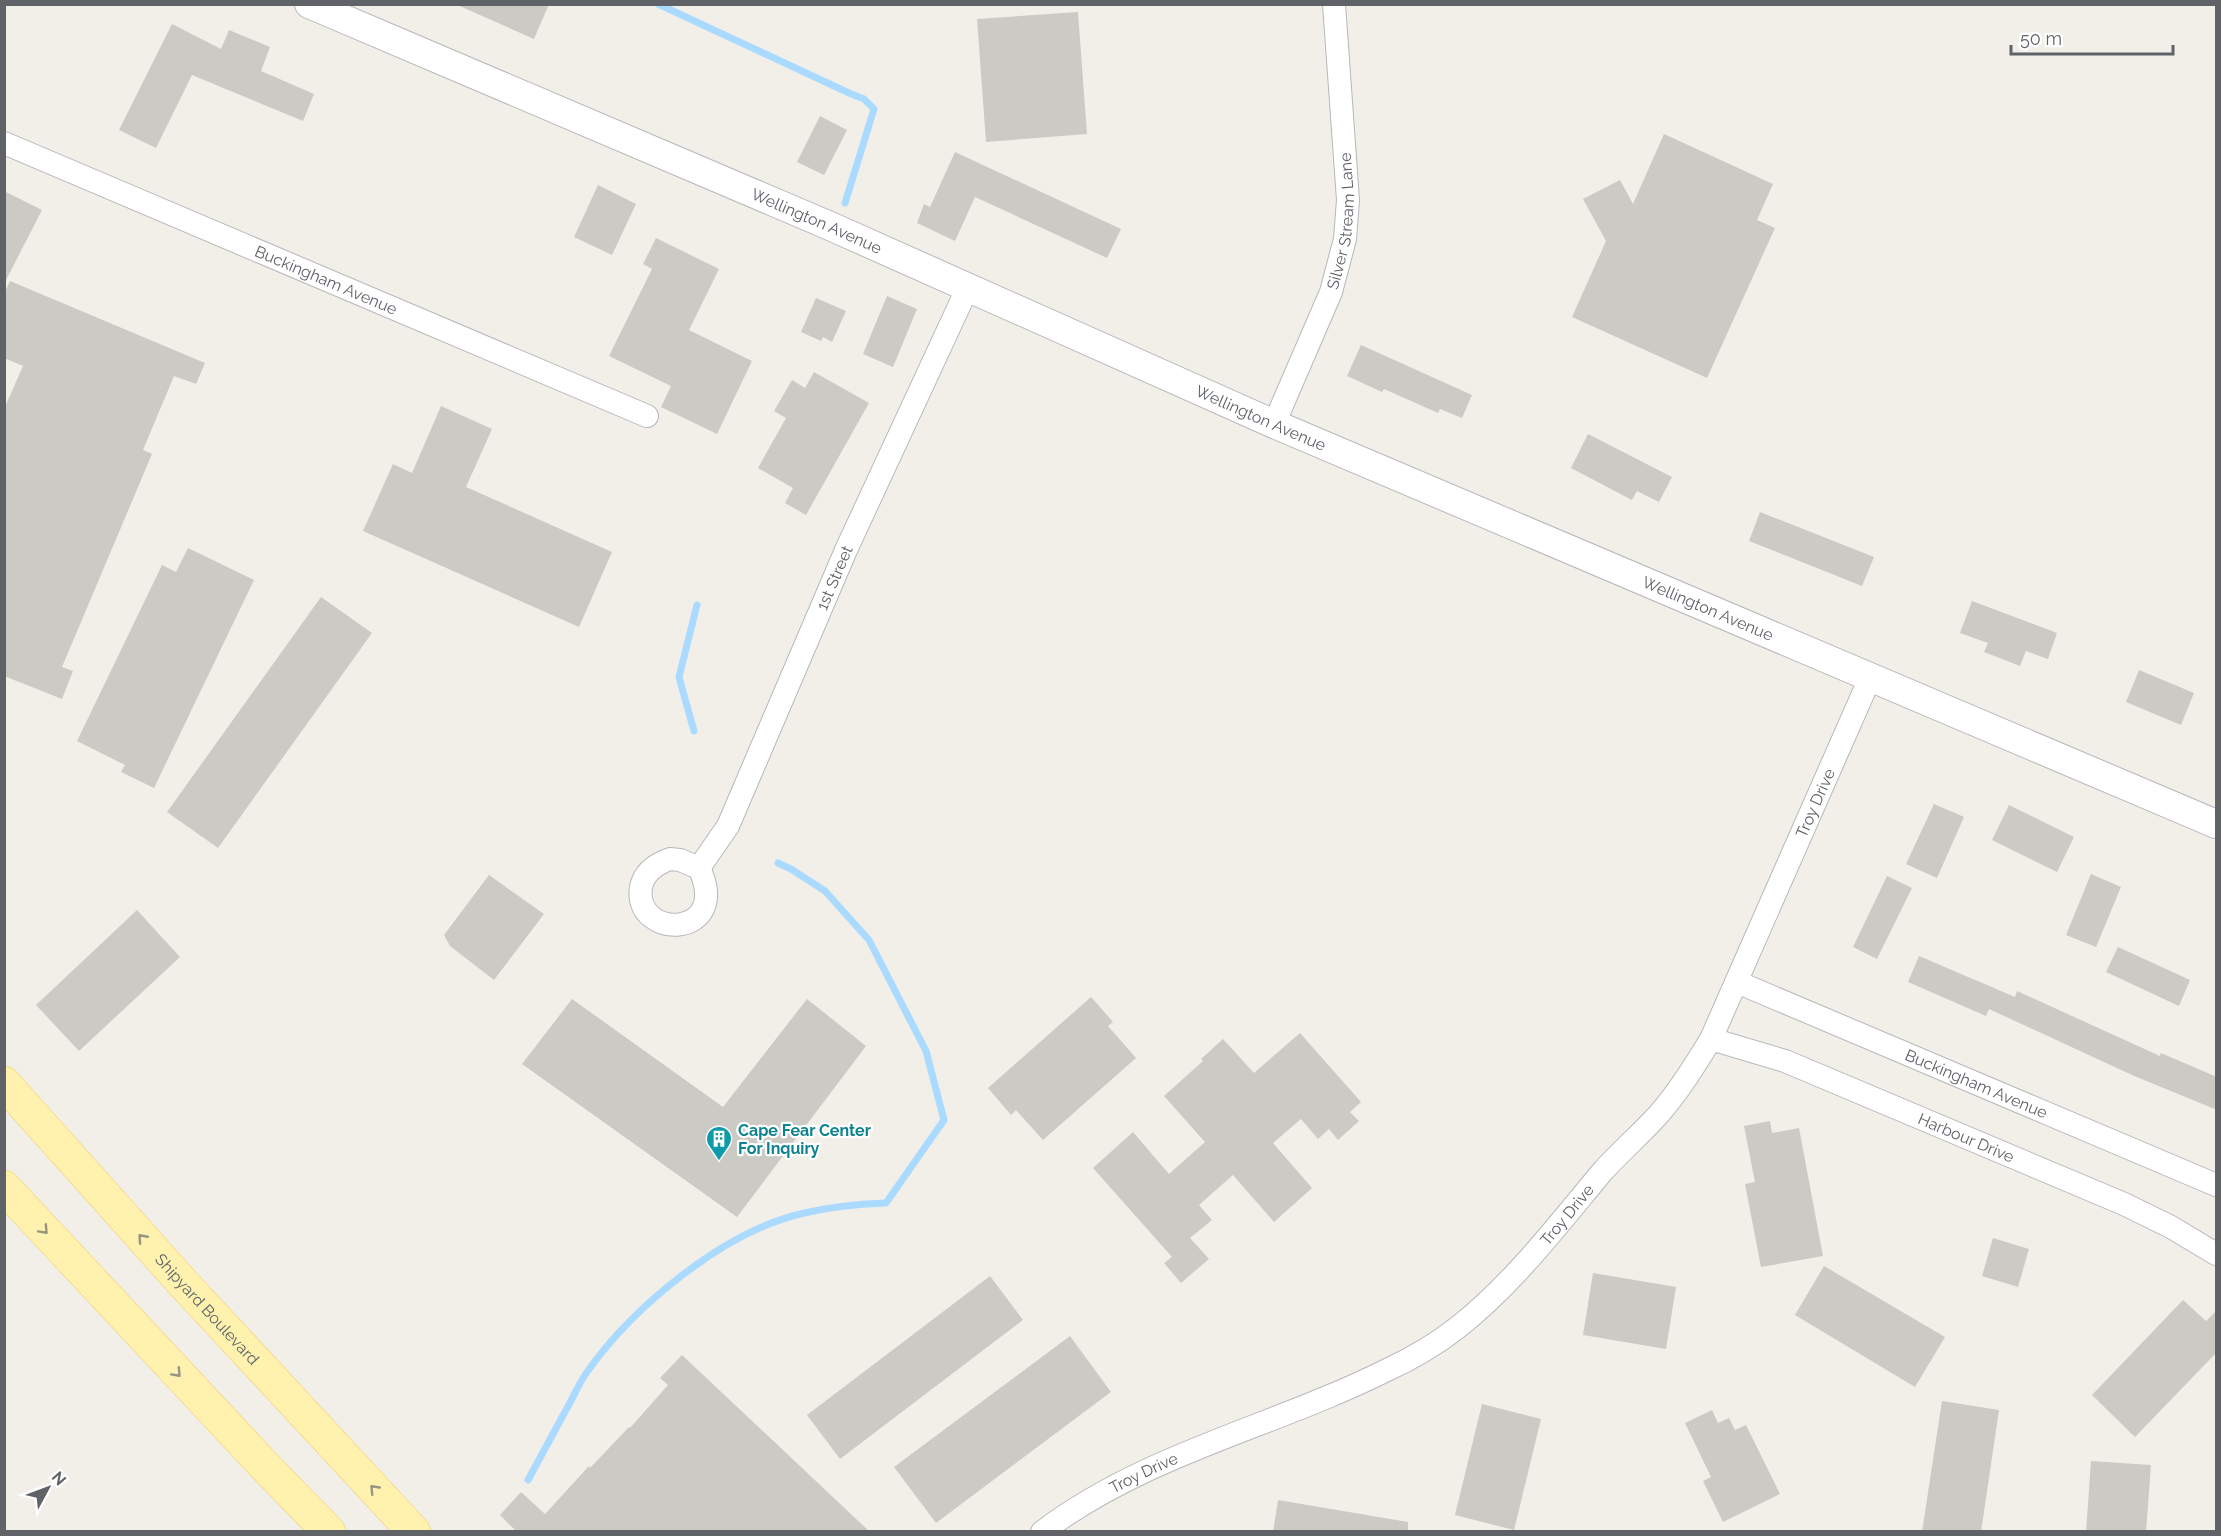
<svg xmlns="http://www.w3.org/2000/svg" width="2221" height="1536" font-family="Raleway,sans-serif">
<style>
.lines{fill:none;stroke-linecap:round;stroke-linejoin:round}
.stream{stroke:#aadaff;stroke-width:7}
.building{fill:#cccac5}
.minor-casing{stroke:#b5b8bc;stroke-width:24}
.tertiary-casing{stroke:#b5b8bc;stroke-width:30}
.primary-casing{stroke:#f2c960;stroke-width:34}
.minor{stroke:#fff;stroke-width:22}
.tertiary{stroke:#fff;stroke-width:28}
.primary{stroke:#fff2af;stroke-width:33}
.oneway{stroke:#979581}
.labels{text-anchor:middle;stroke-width:4.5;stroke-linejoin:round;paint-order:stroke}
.street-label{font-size:16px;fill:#5f6368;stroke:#fff}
.culture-label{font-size:16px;font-weight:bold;fill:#0d838f;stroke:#fff;text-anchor:start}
</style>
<rect width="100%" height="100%" fill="#f1efe8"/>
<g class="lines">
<!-- stream -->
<path class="stream" d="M 658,4 L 849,93 L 864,99 L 874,109 L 845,203
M 694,731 L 679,677 L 697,605
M 528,1480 C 541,1456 554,1432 567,1408 C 574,1396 579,1383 587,1372 C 633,1307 722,1233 800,1214 C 828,1207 857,1204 886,1203 L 944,1120 L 926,1051 L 869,940 L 825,891 L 791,869 L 778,863"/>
</g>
<!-- building -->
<path class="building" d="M 455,4 L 549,4 L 534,39 Z
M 1078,12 L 1087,134 L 986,142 L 977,19 Z
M 172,24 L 221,49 L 229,30 L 270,47 L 261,71 L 314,94 L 303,121 L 192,75 L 156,148 L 119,130 Z
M 820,116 L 847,130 L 824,175 L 797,162 Z
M 1664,134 L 1773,184 L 1757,220 L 1775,228 L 1707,378 L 1572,317 L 1606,241 L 1583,199 L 1620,180 L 1633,204 Z
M 955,152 L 1121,229 L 1107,258 L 975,197 L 955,241 L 917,223 L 924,204 L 930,207 Z
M 598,185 L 636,204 L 612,255 L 574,237 Z
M 4,191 L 42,210 L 4,284 Z
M 656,238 L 719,269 L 689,330 L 752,361 L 717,434 L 661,407 L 671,386 L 609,356 L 652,269 L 643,264 Z
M 10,281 L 205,363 L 196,384 L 174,376 L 143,450 L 152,454 L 62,667 L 73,671 L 62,699 L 4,676 L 4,409 L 23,366 L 4,358 L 4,294 Z
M 887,296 L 917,309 L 893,367 L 863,354 Z
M 816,298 L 846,311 L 832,342 L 823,337 L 821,341 L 801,332 Z
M 1361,345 L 1472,395 L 1462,418 L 1440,409 L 1438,413 L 1384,389 L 1382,392 L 1347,376 Z
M 814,372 L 869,403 L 806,515 L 785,503 L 793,488 L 758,468 L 786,418 L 774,411 L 792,380 L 805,388 Z
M 441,406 L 492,429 L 466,487 L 612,552 L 579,627 L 363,531 L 393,464 L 412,473 Z
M 1588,434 L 1672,477 L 1659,502 L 1637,491 L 1632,500 L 1571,468 Z
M 1760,512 L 1874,557 L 1862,586 L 1749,541 Z
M 188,548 L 254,580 L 154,788 L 121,772 L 125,765 L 77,741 L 162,565 L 176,572 Z
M 321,597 L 372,633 L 218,848 L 167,812 Z
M 1972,601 L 2057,633 L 2048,659 L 2026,651 L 2020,666 L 1984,652 L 1988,643 L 1960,633 Z
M 2139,670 L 2194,693 L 2181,725 L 2126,702 Z
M 1934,804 L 1964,817 L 1937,878 L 1906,864 Z
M 2009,805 L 2074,837 L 2057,872 L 1992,840 Z
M 2091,874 L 2121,887 L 2096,947 L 2066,935 Z
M 489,875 L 544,914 L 494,980 L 450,946 L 444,935 Z
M 1887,876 L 1912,888 L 1877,959 L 1853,947 Z
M 137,910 L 180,957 L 79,1051 L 36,1005 Z
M 2118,947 L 2190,980 L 2179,1006 L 2106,972 Z
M 1919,956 L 2015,997 L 2017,991 L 2160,1056 L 2161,1053 L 2217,1077 L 2217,1110 L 2132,1075 L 1989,1009 L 1986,1016 L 1908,982 Z
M 1091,997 L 1113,1022 L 1108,1026 L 1136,1058 L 1043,1140 L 1016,1110 L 1011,1115 L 988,1088 Z
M 572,999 L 723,1107 L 807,999 L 866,1046 L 737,1217 L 522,1064 Z
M 1300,1033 L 1361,1102 L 1350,1112 L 1359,1121 L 1338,1140 L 1329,1129 L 1318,1139 L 1301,1119 L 1273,1143 L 1312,1188 L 1274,1222 L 1233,1175 L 1199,1205 L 1212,1220 L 1190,1238 L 1209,1259 L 1181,1283 L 1164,1263 L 1172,1257 L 1093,1168 L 1133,1132 L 1169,1174 L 1205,1142 L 1164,1096 L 1203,1061 L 1201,1059 L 1223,1039 L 1254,1073 Z
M 1770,1121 L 1772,1133 L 1799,1128 L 1823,1256 L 1761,1267 L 1745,1184 L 1755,1182 L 1744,1126 Z
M 1993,1238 L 2029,1249 L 2018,1287 L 1982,1276 Z
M 1824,1266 L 1945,1337 L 1915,1387 L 1795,1315 Z
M 1593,1273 L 1676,1287 L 1666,1349 L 1583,1335 Z
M 990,1276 L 1023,1320 L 840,1459 L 807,1415 Z
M 2183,1300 L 2206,1321 L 2217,1310 L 2217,1352 L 2135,1437 L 2092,1395 Z
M 1070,1336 L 1111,1392 L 936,1523 L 894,1467 Z
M 682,1355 L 870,1532 L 517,1532 L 500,1515 L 521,1492 L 545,1514 L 589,1466 L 590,1468 L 629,1427 L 630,1428 L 668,1385 L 660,1378 Z
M 1942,1401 L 1999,1410 L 1981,1532 L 1922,1532 Z
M 1482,1404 L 1541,1419 L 1514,1530 L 1455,1515 Z
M 1712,1410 L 1718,1423 L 1729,1418 L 1735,1430 L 1746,1425 L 1780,1494 L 1723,1522 L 1703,1481 L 1711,1477 L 1685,1423 Z
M 2091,1461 L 2151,1465 L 2146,1532 L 2086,1532 Z
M 1278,1500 L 1408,1522 L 1408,1532 L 1273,1532 Z"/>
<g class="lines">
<defs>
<g id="minor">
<path id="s1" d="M 4,143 L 647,416"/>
<path id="s2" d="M 1274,424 L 1331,292 L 1345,239 L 1348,200 L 1334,4"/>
<path d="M 670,859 L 680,860 L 699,868 C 733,939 633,941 641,887 C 644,872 656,864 670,859 Z"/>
<path id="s3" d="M 699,868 L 728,826 L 846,550 L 968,287"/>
<path id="s4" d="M 1737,982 L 2216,1185"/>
<path id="s5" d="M 1711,1039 L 1785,1061 L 2124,1204 L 2171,1227 L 2216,1254"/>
<path id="s6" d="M 1042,1532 C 1145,1454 1273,1427 1387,1370 C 1411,1359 1435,1345 1457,1328 C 1512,1285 1557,1226 1602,1172 C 1620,1152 1641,1134 1659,1114 C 1679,1091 1695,1065 1711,1039 L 1870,678"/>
</g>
<g id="tertiary">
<path id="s7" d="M 309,4 L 830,226 L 1274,424 L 2216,824"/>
</g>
<g id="primary">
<path id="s8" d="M 4,1083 L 182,1282 L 414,1532"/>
<path d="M 4,1187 L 260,1461 L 329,1532"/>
</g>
</defs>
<!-- minor casing -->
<use href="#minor" class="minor-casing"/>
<!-- tertiary casing -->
<use href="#tertiary" class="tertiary-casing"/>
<!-- primary casing -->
<use href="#primary" class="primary-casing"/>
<!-- minor -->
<use href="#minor" class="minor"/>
<!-- tertiary -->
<use href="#tertiary" class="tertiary"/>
<!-- primary -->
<use href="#primary" class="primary"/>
</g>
<!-- one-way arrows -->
<defs><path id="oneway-chevron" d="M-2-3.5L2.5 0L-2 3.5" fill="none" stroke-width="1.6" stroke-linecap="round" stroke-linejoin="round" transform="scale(1.5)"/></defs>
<g class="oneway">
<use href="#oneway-chevron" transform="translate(44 1230) rotate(47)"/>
<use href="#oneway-chevron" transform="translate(142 1238) rotate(-132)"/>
<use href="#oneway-chevron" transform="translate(177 1373) rotate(47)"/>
<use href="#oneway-chevron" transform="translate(374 1489) rotate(-134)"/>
</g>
<!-- icons -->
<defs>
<symbol id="building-pin" viewBox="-11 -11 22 30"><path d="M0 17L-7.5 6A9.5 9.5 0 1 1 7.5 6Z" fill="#0f9aa8" stroke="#fff"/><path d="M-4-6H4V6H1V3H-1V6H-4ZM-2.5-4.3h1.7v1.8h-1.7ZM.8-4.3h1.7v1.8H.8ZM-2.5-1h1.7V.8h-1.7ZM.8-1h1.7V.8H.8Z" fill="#fff"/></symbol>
</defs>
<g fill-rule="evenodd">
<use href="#building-pin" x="704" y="1124" width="30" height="40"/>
</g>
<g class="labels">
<!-- street labels -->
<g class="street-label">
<text dy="6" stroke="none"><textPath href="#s2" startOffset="216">Silver Stream Lane</textPath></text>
<text dy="6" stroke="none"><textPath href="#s7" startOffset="552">Wellington Avenue</textPath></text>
<text dy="6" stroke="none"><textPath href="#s1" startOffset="350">Buckingham Avenue</textPath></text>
<text dy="6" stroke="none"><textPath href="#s7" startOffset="1038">Wellington Avenue</textPath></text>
<text dy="6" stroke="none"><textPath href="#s3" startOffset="321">1st Street</textPath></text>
<text dy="6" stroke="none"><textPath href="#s7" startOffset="1524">Wellington Avenue</textPath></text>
<text dy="6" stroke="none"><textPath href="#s6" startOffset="1108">Troy Drive</textPath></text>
<text dy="6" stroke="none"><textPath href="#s4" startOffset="260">Buckingham Avenue</textPath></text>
<text dy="6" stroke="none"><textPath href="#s5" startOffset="274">Harbour Drive</textPath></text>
<text dy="6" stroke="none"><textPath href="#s6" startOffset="622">Troy Drive</textPath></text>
<text dy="6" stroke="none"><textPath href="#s8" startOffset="304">Shipyard Boulevard</textPath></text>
<text dy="6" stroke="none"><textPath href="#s6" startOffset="118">Troy Drive</textPath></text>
</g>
<!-- culture labels -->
<g class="culture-label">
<text x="738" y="1136">Cape Fear Center<tspan x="738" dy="18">For Inquiry</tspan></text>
</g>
</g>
<!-- border -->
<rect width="2221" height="1536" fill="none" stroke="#5f6368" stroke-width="12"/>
<!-- north arrow -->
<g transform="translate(48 1488) rotate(49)" stroke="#ffffff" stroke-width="4.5" paint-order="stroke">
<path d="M0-4.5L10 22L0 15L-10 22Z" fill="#5f6368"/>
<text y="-9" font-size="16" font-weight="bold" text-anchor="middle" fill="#5f6368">N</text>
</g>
<!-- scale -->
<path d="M2011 45v9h162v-9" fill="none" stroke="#5f6368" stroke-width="3"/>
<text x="2020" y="45" font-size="18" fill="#5f6368" stroke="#ffffff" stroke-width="4.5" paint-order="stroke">50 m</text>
</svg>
